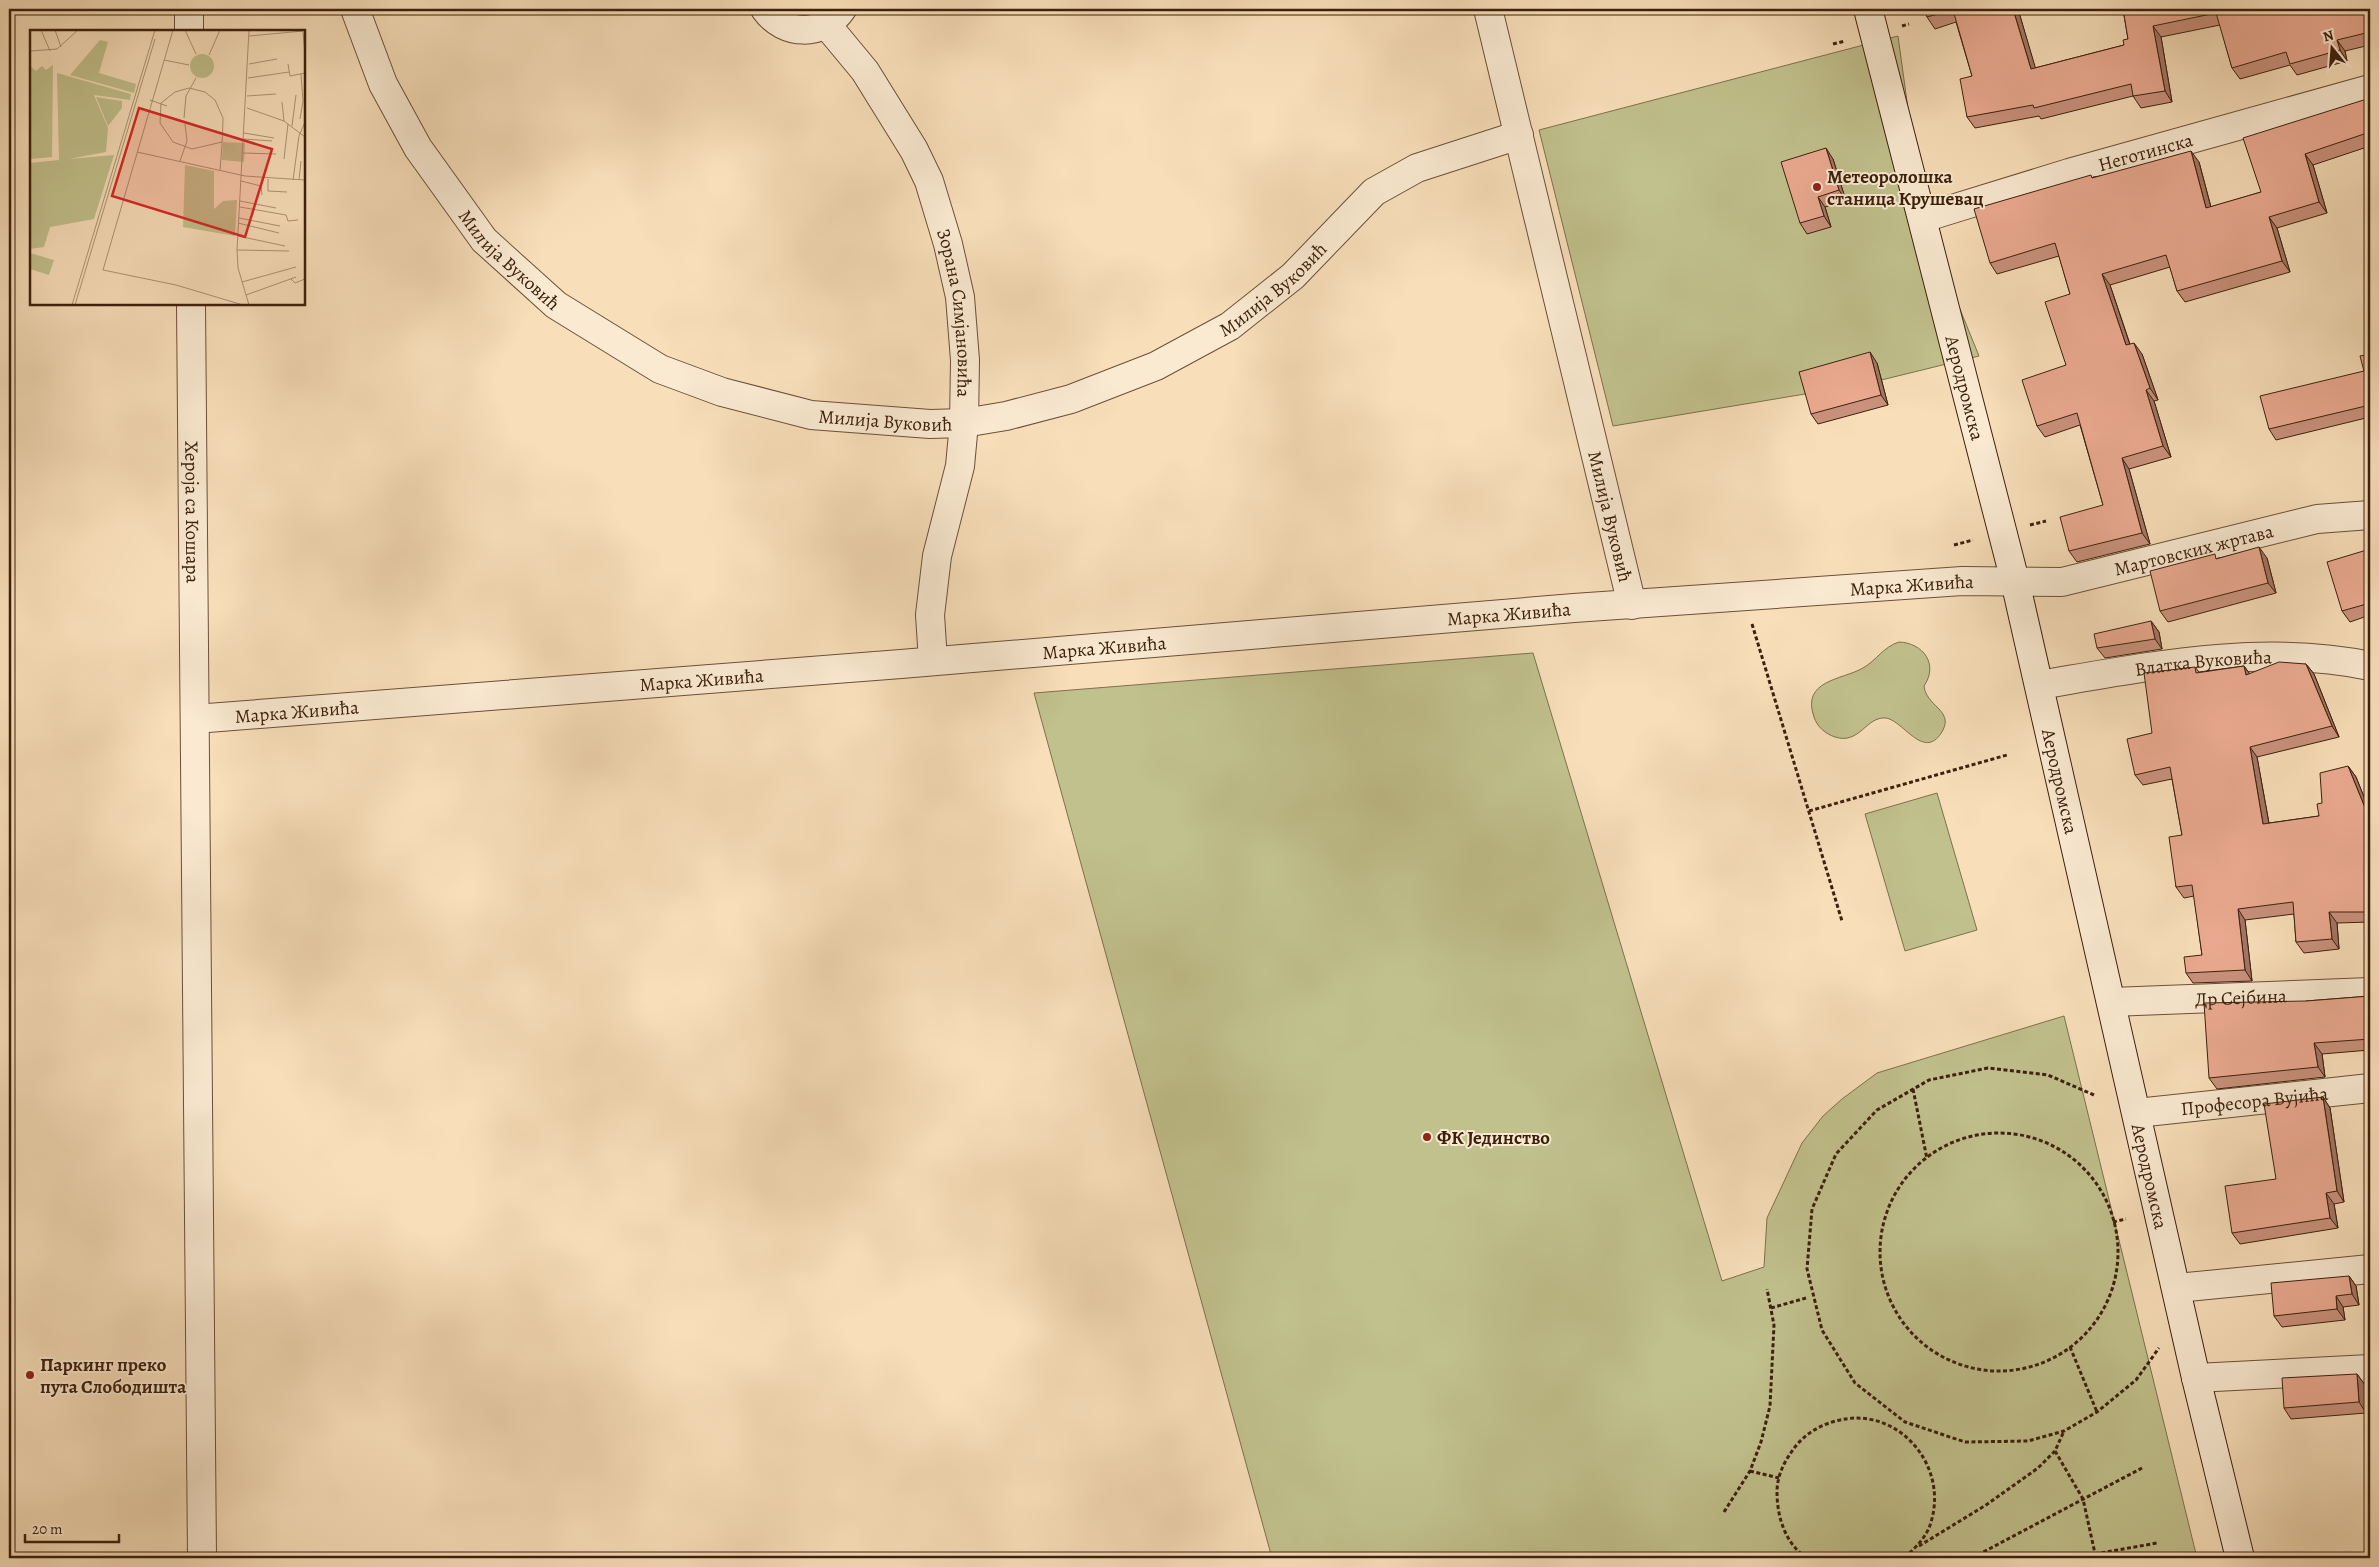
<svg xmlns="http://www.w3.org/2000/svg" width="2379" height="1567" font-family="Alegreya,serif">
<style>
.green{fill:#c1c18d;stroke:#7e704d}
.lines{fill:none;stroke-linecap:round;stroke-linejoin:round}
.street-casing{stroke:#6b5038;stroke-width:30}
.secondary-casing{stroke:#3c200d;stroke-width:30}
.path{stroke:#3c200d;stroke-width:3;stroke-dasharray:4 2.5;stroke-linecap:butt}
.street{stroke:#faead2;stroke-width:28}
.secondary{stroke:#faead2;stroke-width:28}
.wall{fill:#ca927d;stroke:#3c200d}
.shaded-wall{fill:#a47766;stroke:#3c200d}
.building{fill:#ebaa91;stroke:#3c200d}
.poi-dot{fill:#8f2418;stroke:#faead2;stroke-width:2}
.labels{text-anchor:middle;stroke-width:4;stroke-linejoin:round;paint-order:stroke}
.street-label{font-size:19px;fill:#3c200d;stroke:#faead2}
.poi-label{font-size:19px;font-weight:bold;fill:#3c200d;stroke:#faead2;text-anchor:start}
.inset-road{fill:none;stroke:#ad9375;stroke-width:1}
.view{fill:#d62828;fill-opacity:0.15;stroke:#d62828;stroke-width:2.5}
.inset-edge{fill:none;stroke:#3c200d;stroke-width:2.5}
</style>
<rect width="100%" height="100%" fill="#f8dfba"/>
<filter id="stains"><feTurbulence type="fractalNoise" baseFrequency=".004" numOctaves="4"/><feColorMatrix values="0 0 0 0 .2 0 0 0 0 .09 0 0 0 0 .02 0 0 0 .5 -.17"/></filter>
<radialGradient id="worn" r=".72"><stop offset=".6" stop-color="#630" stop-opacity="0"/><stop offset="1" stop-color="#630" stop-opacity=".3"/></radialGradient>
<!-- green -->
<path class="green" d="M 1898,36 L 1923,218 L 1979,356 L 1865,384 L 1613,426 L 1539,130 Z
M 1899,642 C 1923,643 1939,664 1924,686 C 1926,706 1953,710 1943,730 C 1925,763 1904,721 1886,718 C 1866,716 1860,745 1835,737 C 1826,734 1817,727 1814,717 C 1801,680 1842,680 1863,668 C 1877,660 1883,647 1899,642 Z
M 1533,653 L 1722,1281 L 1764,1267 L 1767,1218 L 1802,1143 L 1823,1116 L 1842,1099 L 1877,1073 L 2064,1016 L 2197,1558 L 1272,1558 L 1034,693 Z
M 1937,793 L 1977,930 L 1905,951 L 1865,814 Z"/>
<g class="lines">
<defs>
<g id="street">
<path d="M 189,9 L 189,31"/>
<path id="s1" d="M 355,9 L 383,84 L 418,148 L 484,240 L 556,305 L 660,369 L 722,392 L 811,415 L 930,424 L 964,423 L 1006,416 L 1071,399 L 1156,366 L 1230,326 L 1293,276 L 1374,192 L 1417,168 L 1519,135"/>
<path d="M 765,9 C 784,36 823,37 842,9"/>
<path id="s2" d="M 1488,9 L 1632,605"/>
<path id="s3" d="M 826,24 L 865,71 L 914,150 L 929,181 L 948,244 L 960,297 L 965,360 L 964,423 L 960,466 L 937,556 L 930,615 L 933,661"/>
<path id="s4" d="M 1923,218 L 2069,173 L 2370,89"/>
<path id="s5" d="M 191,304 L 202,1558"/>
<path id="s6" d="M 2039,685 C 2147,667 2261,643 2370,666"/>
<path id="s7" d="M 195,719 L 901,664 L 1574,608 L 1962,581 L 2062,582 L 2317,519 L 2370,515"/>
<path id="s8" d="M 2111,1002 L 2370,992"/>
<path id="s9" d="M 2137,1113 L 2370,1088"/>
<path d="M 2177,1288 L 2370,1269"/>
<path d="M 2196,1378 L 2370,1369"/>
</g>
<g id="secondary">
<path id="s10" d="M 1868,9 L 2015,581 L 2196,1378 L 2240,1558"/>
</g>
</defs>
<!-- street casing -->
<use href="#street" class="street-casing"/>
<!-- secondary casing -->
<use href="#secondary" class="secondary-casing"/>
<!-- path -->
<path class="path" d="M 1902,26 L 1909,24
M 1833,44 L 1845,41
M 2030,525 L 2046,521
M 1954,545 L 1973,540
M 1752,624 L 1842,921
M 1809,811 L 2007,755
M 1913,1089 L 1927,1159
M 2094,1095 L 2048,1075 L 1988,1068 L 1929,1080 L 1877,1110 L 1836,1154 L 1812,1209 L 1807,1269 L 1822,1330 L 1855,1383 L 1905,1422 L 1965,1442 L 2028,1441 L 2064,1431 L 2097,1412 L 2136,1380 L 2159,1348
M1880 1252a119 119 0 1 1 238 0a119 119 0 1 1-238 0Z
M 2113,1222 L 2126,1219
M 1771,1308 L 1806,1298
M 2070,1347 L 2097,1412
M 2055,1451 L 2083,1499 L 2096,1558
M 1750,1471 L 1779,1478
M 1724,1512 L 1750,1471 L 1761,1442 L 1770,1406 L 1774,1325 L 1767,1289
M 1919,1546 L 1986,1505 L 2038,1468 L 2055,1451 L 2064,1431
M 2095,1554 L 2157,1543
M 1807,1558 C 1785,1544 1777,1516 1777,1492 C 1777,1475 1785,1460 1795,1447 C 1805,1434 1820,1425 1836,1421 C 1896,1404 1949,1464 1931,1522 C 1927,1537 1915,1548 1904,1558
M 1972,1558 L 2142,1468"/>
<!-- street -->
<use href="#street" class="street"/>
<!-- secondary -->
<use href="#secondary" class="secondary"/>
</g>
<!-- wall -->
<path class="wall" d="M 1924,9 L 2018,9 L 2035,68 L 2124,45 L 2128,39 L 2123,9 L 2370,9 L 2370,45 L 2345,51 L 2347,61 L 2297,75 L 2290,65 L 2240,79 L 2232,68 L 2220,25 L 2161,37 L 2172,102 L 2141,108 L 2133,96 L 2041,119 L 2039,116 L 1975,128 L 1967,117 L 1972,76 L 1956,22 L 1935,29 L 1927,17 Z
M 2370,94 L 2370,146 L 2313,165 L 2327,213 L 2277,228 L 2290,272 L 2185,302 L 2177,291 L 2170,267 L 2110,285 L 2130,344 L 2142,354 L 2158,400 L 2154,401 L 2171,457 L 2129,469 L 2150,544 L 2077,562 L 2069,551 L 2103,505 L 2080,425 L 2045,437 L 2037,426 L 2066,365 L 2070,294 L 2059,256 L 1997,274 L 1990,263 L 2093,177 L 2199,162 L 2211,207 L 2261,192 L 2370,98 Z
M 1833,159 L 1846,201 L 1825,207 L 1831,227 L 1807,234 L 1800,223 Z
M 2370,354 L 2370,417 L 2276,440 L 2269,429 L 2364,371 Z
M 1877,363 L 1888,405 L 1818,424 L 1811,414 Z
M 2370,549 L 2370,615 L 2350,622 L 2342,611 Z
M 2218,558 L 2267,558 L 2276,593 L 2168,622 L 2160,611 Z
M 2151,621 L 2159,632 L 2162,649 L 2105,658 L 2097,648 Z
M 2306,664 L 2314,674 L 2339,737 L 2257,757 L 2269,823 L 2319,816 L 2322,803 L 2348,766 L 2356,777 L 2370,812 L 2370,922 L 2337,923 L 2339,949 L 2304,953 L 2296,942 L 2294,914 L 2245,920 L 2252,981 L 2193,983 L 2186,973 L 2202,955 L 2194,896 L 2184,898 L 2176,887 L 2182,835 L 2172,779 L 2143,785 L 2135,775 L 2195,667 L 2199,672 L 2244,666 L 2250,674 Z
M 2370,996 L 2370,1050 L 2322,1054 L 2325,1077 L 2217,1089 L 2209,1078 L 2306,1001 Z
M 2323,1097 L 2330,1108 L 2344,1202 L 2334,1204 L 2338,1228 L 2240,1244 L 2232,1233 L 2276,1179 Z
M 2349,1276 L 2356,1286 L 2359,1305 L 2343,1307 L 2345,1320 L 2282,1327 L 2274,1316 Z
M 2357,1374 L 2365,1385 L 2366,1413 L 2291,1419 L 2284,1408 Z"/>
<!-- shaded-wall -->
<path class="shaded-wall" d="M 2013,9 L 2018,9 L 2039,80 L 2031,69 Z
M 2153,26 L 2161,37 L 2172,102 L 2165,91 Z
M 2337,40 L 2345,51 L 2347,61 L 2340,50 Z
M 1826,148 L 1833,159 L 1846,201 L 1839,190 Z
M 2191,151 L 2199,162 L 2214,219 L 2206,208 Z
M 2305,154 L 2313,165 L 2327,213 L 2319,202 Z
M 1818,197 L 1825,207 L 1831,227 L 1824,216 Z
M 2269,217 L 2277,228 L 2290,272 L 2282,261 Z
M 2102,274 L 2110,285 L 2134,357 L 2126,345 Z
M 2134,343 L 2142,354 L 2158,400 L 2150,388 Z
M 1870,352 L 1877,363 L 1888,405 L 1881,395 Z
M 2146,390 L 2154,401 L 2171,457 L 2163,446 Z
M 2122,458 L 2129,469 L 2150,544 L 2142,533 Z
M 2259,547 L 2267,558 L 2276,593 L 2268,583 Z
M 2151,621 L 2159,632 L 2162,649 L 2155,639 Z
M 2306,664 L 2314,674 L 2339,737 L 2332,726 Z
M 2244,666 L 2252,677 L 2246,675 Z
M 2250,747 L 2257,757 L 2271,835 L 2263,824 Z
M 2348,766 L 2356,777 L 2370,812 L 2370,820 Z
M 2238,909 L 2245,920 L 2252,981 L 2245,970 Z
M 2329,912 L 2337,923 L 2339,949 L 2332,939 Z
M 2314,1043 L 2322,1054 L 2325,1077 L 2318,1067 Z
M 2323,1097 L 2330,1108 L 2344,1202 L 2337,1191 Z
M 2326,1193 L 2334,1204 L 2338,1228 L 2330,1218 Z
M 2349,1276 L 2356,1286 L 2359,1305 L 2352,1294 Z
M 2336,1296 L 2343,1307 L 2345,1320 L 2337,1309 Z
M 2357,1374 L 2365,1385 L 2366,1413 L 2359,1402 Z"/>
<!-- building -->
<path class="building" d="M 1924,9 L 2013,9 L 2031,69 L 2124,45 L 2123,40 L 2128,39 L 2123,9 L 2370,9 L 2370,32 L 2337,40 L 2340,50 L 2290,64 L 2286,52 L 2232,68 L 2216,13 L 2153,26 L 2165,91 L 2133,96 L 2131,84 L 2034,108 L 2033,105 L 1967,117 L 1960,79 L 1972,76 L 1953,10 L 1927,17 Z
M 2370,94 L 2370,132 L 2305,154 L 2319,202 L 2269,217 L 2282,261 L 2177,291 L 2166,255 L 2102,274 L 2126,345 L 2134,343 L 2150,388 L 2146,390 L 2163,446 L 2122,458 L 2142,533 L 2069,551 L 2060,517 L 2103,505 L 2077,413 L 2037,426 L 2022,380 L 2066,365 L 2045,302 L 2070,294 L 2055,243 L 1990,263 L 1974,209 L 2091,175 L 2092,178 L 2191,151 L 2206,208 L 2261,192 L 2243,138 L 2370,98 L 2369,95 Z
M 1826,148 L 1839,190 L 1818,197 L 1824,216 L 1800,223 L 1781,162 Z
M 1870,352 L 1881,395 L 1811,414 L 1799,372 Z
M 2370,354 L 2370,405 L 2269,429 L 2260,396 L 2364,371 L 2360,356 Z
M 2259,547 L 2268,583 L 2160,611 L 2150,571 L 2215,554 L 2216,559 Z
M 2370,549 L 2370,603 L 2342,611 L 2327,562 Z
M 2151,621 L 2155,639 L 2097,648 L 2094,634 Z
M 2279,662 L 2306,664 L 2332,726 L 2250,747 L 2263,824 L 2319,816 L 2317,804 L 2322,803 L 2320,773 L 2348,766 L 2370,820 L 2370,912 L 2329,912 L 2332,939 L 2296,942 L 2293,902 L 2238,909 L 2245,970 L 2186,973 L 2184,957 L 2202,955 L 2192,885 L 2176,887 L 2169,837 L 2182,835 L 2170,767 L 2135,775 L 2127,739 L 2152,733 L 2144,673 L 2195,667 L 2196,673 L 2244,666 L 2246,675 Z
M 2370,996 L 2370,1039 L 2314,1043 L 2318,1067 L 2209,1078 L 2204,1003 L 2306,1001 Z
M 2323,1097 L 2337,1191 L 2326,1193 L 2330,1218 L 2232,1233 L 2225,1186 L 2276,1179 L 2264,1104 Z
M 2349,1276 L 2352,1294 L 2336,1296 L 2337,1309 L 2274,1316 L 2271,1283 Z
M 2357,1374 L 2359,1402 L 2284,1408 L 2282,1378 Z"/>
<!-- markers -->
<g class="poi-dot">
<circle cx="1817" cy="187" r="5"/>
<circle cx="1427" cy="1137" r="5"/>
<circle cx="30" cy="1375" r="5"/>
</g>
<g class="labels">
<!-- street labels -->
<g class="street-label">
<text dy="7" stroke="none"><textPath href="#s4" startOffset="232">Неготинска</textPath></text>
<text dy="7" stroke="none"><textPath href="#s1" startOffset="298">Милија Вуковић</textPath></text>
<text dy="7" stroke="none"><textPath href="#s1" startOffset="1138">Милија Вуковић</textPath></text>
<text dy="7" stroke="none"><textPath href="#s3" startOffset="324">Зорана Симјановића</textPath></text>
<text dy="7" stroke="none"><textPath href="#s10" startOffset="391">Аеродромска</textPath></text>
<text dy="7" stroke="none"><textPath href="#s1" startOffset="718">Милија Вуковић</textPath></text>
<text dy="7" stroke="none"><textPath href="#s5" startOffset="208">Хероја са Кошара</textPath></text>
<text dy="7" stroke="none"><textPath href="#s2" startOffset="522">Милија Вуковић</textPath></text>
<text dy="7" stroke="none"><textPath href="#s7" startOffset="2008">Мартовских жртава</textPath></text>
<text dy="7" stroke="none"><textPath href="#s7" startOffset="1722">Марка Живића</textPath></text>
<text dy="7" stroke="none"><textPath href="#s7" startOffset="1318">Марка Живића</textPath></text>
<text dy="7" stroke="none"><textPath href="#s7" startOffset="912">Марка Живића</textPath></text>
<text dy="7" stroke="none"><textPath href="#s6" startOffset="166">Влатка Вуковића</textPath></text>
<text dy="7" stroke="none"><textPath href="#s7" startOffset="508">Марка Живића</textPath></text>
<text dy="7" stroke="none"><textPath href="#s7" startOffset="102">Марка Живића</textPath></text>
<text dy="7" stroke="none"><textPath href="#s10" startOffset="796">Аеродромска</textPath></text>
<text dy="7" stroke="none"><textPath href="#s8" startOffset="130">Др Сејбина</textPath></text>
<text dy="7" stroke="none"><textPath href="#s9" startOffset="118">Професора Вујића</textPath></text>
<text dy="7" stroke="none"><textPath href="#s10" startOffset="1201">Аеродромска</textPath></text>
</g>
<!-- poi labels -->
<g class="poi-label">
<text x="1827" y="183">Метеоролошка<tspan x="1827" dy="22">станица Крушевац</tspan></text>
<text x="1437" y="1144">ФК Јединство</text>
<text x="40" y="1371">Паркинг преко<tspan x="40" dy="22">пута Слободишта</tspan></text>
</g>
</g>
<!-- overview -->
<g transform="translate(30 30)">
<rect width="275" height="275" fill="#f8dfba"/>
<path d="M 70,10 L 78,12 L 69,43 L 106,54 L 104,63 L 40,45 ZM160 36a12 12 0 1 1 24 0a12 12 0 1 1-24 0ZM 23,35 L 22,127 L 0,129 L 0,36 L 6,41 L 12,36 L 16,40 ZM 27,43 L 101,64 L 100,70 L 64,65 L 78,98 L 76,122 L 39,129 L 84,125 L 64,189 L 20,197 L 14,217 L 0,219 L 0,133 L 29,130 ZM 66,67 L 92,71 L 92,78 L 78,96 ZM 193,112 L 215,113 L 214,132 L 192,130 ZM 155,135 L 184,141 L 184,179 L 193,171 L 207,170 L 205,206 L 153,197 ZM 0,223 L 24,230 L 19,245 L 0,239 Z" fill="#c1c18d"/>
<path class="inset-road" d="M 11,0 L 20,21M 25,0 L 31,17M 143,0 L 73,240 L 146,255 L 213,275M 155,0 L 166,24M 219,0 L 207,220 L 208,238 L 219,275M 273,2 L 275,23M 219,6 L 273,1M 0,21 L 27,19 L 48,0M 179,25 L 190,0M 134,30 L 159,35M 219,34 L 247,29M 258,34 L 260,46 L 275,43M 218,48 L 259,42M 217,66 L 246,64M 120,70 L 137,76M 252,72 L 254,91M 217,78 L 254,91 L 275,107M 154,88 L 156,66 L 166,48M 270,89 L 273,71 L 271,44M 262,96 L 266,65M 214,103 L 244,108M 214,109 L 242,111M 107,122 L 215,146 L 275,150M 213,123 L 246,124M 254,129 L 258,94M 150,131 L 157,111 L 155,94M 190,140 L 192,115 L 193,91 L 193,88 L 185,70 L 175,62 L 159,58 L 145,62 L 131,73 L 130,93 L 143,112 L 162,119 L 192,112M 238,149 L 238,161 L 257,162M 263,150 L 269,106 L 275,92M 269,150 L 271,131M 211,151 L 231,156 L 232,165M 210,171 L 246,178M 210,177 L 256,185 L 258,191 L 268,190M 209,188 L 250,196M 208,193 L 249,203M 208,206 L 255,216M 207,220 L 259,221M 261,249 L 265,253 L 275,249M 212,252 L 266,237M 216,265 L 266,247M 42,275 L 125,0M 45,275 L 125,9"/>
<path class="view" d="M 109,78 L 242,119 L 215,207 L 82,166 Z"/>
<rect width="275" height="275" class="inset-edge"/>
</g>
<!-- margin -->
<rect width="2379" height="1567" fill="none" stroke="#f8dfba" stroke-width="30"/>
<rect x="10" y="10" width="2359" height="1547" fill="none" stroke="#3c200d" stroke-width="2.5"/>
<rect x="15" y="15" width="2349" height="1537" fill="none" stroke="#3c200d"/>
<!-- north arrow -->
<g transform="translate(2332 48) rotate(343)" stroke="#faead2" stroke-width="4" paint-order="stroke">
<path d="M0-4L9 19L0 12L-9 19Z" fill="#3c200d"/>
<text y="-8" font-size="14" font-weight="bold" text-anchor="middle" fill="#3c200d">N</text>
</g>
<!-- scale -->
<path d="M25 1534v8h94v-8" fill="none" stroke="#3c200d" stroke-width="2.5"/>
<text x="32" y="1534" font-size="15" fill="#3c200d" stroke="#faead2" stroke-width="4" paint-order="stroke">20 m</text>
<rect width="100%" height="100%" filter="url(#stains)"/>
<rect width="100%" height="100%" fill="url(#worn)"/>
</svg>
